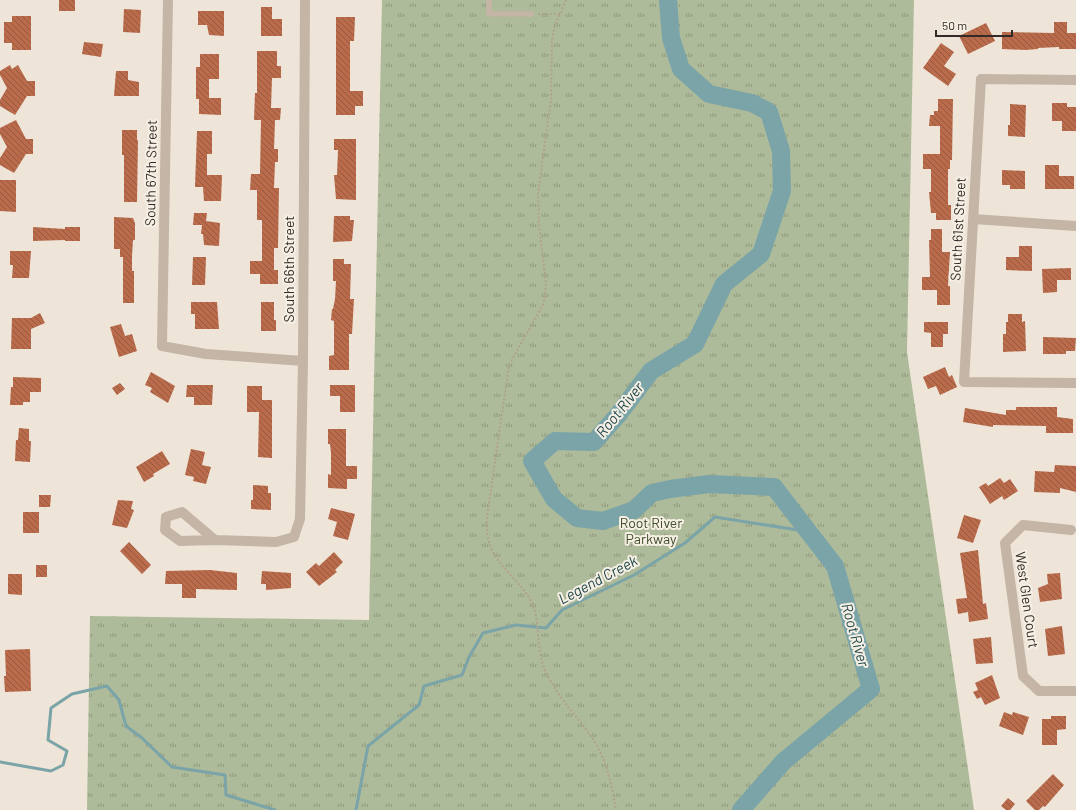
<svg xmlns="http://www.w3.org/2000/svg" width="1076" height="810" font-family="Barlow,sans-serif">
<style>
.grass{fill:url(#grass-tufts)}
.lines{fill:none;stroke-linecap:round;stroke-linejoin:round}
.stream{stroke:#7aa4a8;stroke-width:3}
.river{stroke:#7aa4a8;stroke-width:18}
.building{fill:url(#building-back-hatch)}
.path{stroke:#b0a090;stroke-width:2;stroke-dasharray:2 2;stroke-linecap:butt}
.service{stroke:#c4b5a6;stroke-width:5.5}
.minor{stroke:#c4b5a6;stroke-width:10}
.labels{text-anchor:middle;stroke-width:4;stroke-linejoin:round;paint-order:stroke}
.street-label{font-size:14px;fill:#312a26;stroke:#f6efe4}
.park-label{font-size:14px;fill:#3f4d2c;stroke:#f6efe4}
.water-label{font-size:15px;font-style:italic;fill:#20494e;stroke:#f6efe4}
</style>
<defs>
<pattern id="grass-tufts" width="24" height="20" patternUnits="userSpaceOnUse"><rect width="24" height="20" fill="#aebb9a"/><path d="M3 7l-1-3M5 7V3M7 7l1-3M15 17l-1-3M17 17v-4M19 17l1-3" fill="none" stroke="#8e987d"/></pattern>
<pattern id="building-back-hatch" width="6" height="6" patternUnits="userSpaceOnUse"><rect width="6" height="6" fill="#b96b4b"/><path d="M-1 5l2 2M0 0l6 6M5-1l2 2" fill="none" stroke="#97583e"/></pattern>
</defs>
<rect width="100%" height="100%" fill="#eee5d8"/>
<!-- grass -->
<path class="grass" d="M 382,0 L 914,0 L 907,352 L 974,810 L 87,810 L 90,616 L 369,620 Z"/>
<g class="lines">
<!-- stream -->
<path class="stream" d="M 0,762 L 51,771 L 63,765 L 67,751 L 48,740 L 51,708 L 72,694 L 107,686 L 119,700 L 126,726 L 142,738 L 172,767 L 225,775 L 226,795 L 275,810
M 356,810 L 368,746 L 419,705 L 424,686 L 462,675 L 469,657 L 483,633 L 516,625 L 546,628 L 562,610 L 634,575 L 685,543 L 715,517 L 798,530 L 808,542 L 823,551"/>
<!-- river -->
<path class="river" d="M 668,0 L 671,38 L 681,69 L 709,94 L 752,103 L 769,112 L 781,151 L 782,191 L 761,254 L 724,284 L 695,344 L 651,371 L 618,415 L 594,442 L 555,441 L 532,461 L 554,499 L 577,518 L 603,521 L 634,510 L 652,493 L 670,489 L 709,484 L 774,487 L 835,566 L 871,689 L 783,762 L 741,810"/>
</g>
<!-- building -->
<path class="building" d="M 59,0 L 75,0 L 75,11 L 59,11 Z
M 261,7 L 272,7 L 272,19 L 282,19 L 282,36 L 261,36 Z
M 124,9 L 141,10 L 140,33 L 123,32 Z
M 198,11 L 224,11 L 224,36 L 209,35 L 207,25 L 198,25 Z
M 12,16 L 31,16 L 31,50 L 12,50 L 12,43 L 4,43 L 4,22 L 12,22 Z
M 336,17 L 355,17 L 354,41 L 350,41 L 350,91 L 363,91 L 363,106 L 355,106 L 355,115 L 336,115 Z
M 1054,22 L 1067,22 L 1067,33 L 1076,33 L 1076,49 L 1059,49 L 1059,47 L 1038,48 L 1038,49 L 1025,50 L 1002,49 L 1002,32 L 1054,33 Z
M 986,23 L 995,41 L 968,54 L 959,36 Z
M 84,42 L 103,44 L 101,57 L 82,54 Z
M 941,43 L 954,52 L 944,66 L 956,74 L 948,86 L 923,68 Z
M 257,51 L 277,51 L 277,66 L 281,66 L 281,78 L 272,78 L 271,108 L 281,108 L 280,120 L 275,120 L 274,149 L 278,149 L 278,162 L 275,162 L 274,188 L 279,188 L 278,248 L 274,248 L 274,270 L 278,270 L 278,284 L 260,284 L 260,274 L 250,274 L 250,261 L 262,261 L 262,220 L 257,220 L 257,190 L 250,190 L 251,174 L 260,174 L 261,120 L 254,120 L 255,93 L 257,93 Z
M 200,54 L 219,54 L 219,79 L 209,79 L 209,98 L 221,98 L 221,115 L 199,114 L 199,99 L 196,99 L 196,67 L 200,67 Z
M 10,65 L 12,69 L 18,65 L 27,81 L 35,81 L 35,96 L 27,96 L 15,115 L 0,106 L 0,100 L 7,88 L 0,75 L 0,71 Z
M 116,71 L 128,71 L 128,80 L 139,82 L 139,96 L 114,96 Z
M 938,99 L 953,99 L 952,160 L 950,160 L 950,169 L 948,169 L 948,205 L 951,205 L 951,220 L 936,220 L 936,213 L 931,213 L 929,192 L 931,192 L 931,169 L 923,169 L 923,154 L 940,154 L 940,126 L 929,126 L 930,115 L 934,115 L 934,111 L 938,111 Z
M 1052,103 L 1067,103 L 1067,107 L 1076,107 L 1076,131 L 1062,131 L 1062,121 L 1052,121 Z
M 1010,104 L 1026,105 L 1025,137 L 1008,136 L 1008,125 L 1010,125 Z
M 16,120 L 26,139 L 33,139 L 33,154 L 26,154 L 14,173 L 0,165 L 0,158 L 7,147 L 0,134 L 0,128 Z
M 122,130 L 137,130 L 137,140 L 138,140 L 137,202 L 124,202 L 124,155 L 122,155 Z
M 197,131 L 212,131 L 212,154 L 207,154 L 207,175 L 222,175 L 221,201 L 204,201 L 203,187 L 195,187 Z
M 334,139 L 356,139 L 356,200 L 336,199 L 334,175 L 337,175 L 338,150 L 334,150 Z
M 1045,165 L 1059,165 L 1059,176 L 1074,176 L 1074,189 L 1045,189 Z
M 1002,170 L 1025,171 L 1025,189 L 1010,189 L 1010,185 L 1002,185 Z
M 0,180 L 16,180 L 16,212 L 0,211 Z
M 194,213 L 207,213 L 206,221 L 220,223 L 219,246 L 204,245 L 203,234 L 201,234 L 202,225 L 193,225 Z
M 334,216 L 350,216 L 350,220 L 354,220 L 352,241 L 333,242 Z
M 114,217 L 133,218 L 135,223 L 135,240 L 133,240 L 132,256 L 132,271 L 134,271 L 134,303 L 123,303 L 123,257 L 120,257 L 120,249 L 114,249 Z
M 33,227 L 65,229 L 65,227 L 80,227 L 80,241 L 65,241 L 65,240 L 33,241 Z
M 931,229 L 942,229 L 942,252 L 950,252 L 948,286 L 950,286 L 950,305 L 937,305 L 937,290 L 922,290 L 922,277 L 930,277 L 929,240 L 931,240 Z
M 1019,246 L 1032,246 L 1032,271 L 1006,270 L 1006,257 L 1019,257 Z
M 10,251 L 31,251 L 29,278 L 12,278 L 13,265 L 10,265 Z
M 193,257 L 206,257 L 205,285 L 192,285 Z
M 333,259 L 344,259 L 344,264 L 351,264 L 350,299 L 354,299 L 352,334 L 349,334 L 349,370 L 329,370 L 329,356 L 334,355 L 334,321 L 331,320 L 332,309 L 333,309 L 335,299 L 336,281 L 333,281 Z
M 1071,268 L 1071,280 L 1057,280 L 1057,292 L 1043,293 L 1042,269 Z
M 191,302 L 217,302 L 219,329 L 195,329 L 195,314 L 191,314 Z
M 261,302 L 274,302 L 274,320 L 276,320 L 276,331 L 261,331 Z
M 40,313 L 45,323 L 31,329 L 31,349 L 11,349 L 12,318 L 31,318 Z
M 1008,314 L 1022,314 L 1022,322 L 1025,321 L 1026,351 L 1003,352 L 1003,334 L 1006,334 L 1006,322 L 1008,322 Z
M 924,322 L 948,322 L 948,334 L 943,334 L 943,347 L 931,347 L 931,333 L 924,332 Z
M 121,324 L 125,336 L 132,334 L 137,351 L 119,357 L 110,327 Z
M 1043,337 L 1076,338 L 1075,351 L 1066,351 L 1066,354 L 1043,354 Z
M 945,367 L 949,377 L 952,375 L 957,387 L 940,395 L 936,386 L 928,389 L 923,377 Z
M 151,372 L 175,386 L 168,403 L 150,392 L 152,388 L 145,385 Z
M 13,377 L 41,378 L 41,392 L 30,392 L 30,402 L 23,402 L 23,405 L 10,405 L 11,387 L 13,387 Z
M 120,383 L 125,389 L 117,395 L 112,388 Z
M 187,385 L 213,385 L 212,405 L 194,405 L 194,397 L 186,397 Z
M 330,385 L 355,385 L 355,412 L 340,412 L 340,396 L 330,396 Z
M 247,386 L 262,386 L 262,400 L 272,400 L 272,458 L 258,457 L 259,412 L 247,412 Z
M 1016,407 L 1057,407 L 1057,417 L 1073,419 L 1073,433 L 1046,433 L 1046,426 L 993,425 L 993,427 L 963,422 L 965,408 L 1006,415 L 1006,410 L 1016,410 Z
M 19,428 L 29,429 L 29,441 L 31,441 L 30,462 L 15,461 L 16,440 L 18,440 Z
M 328,429 L 346,429 L 346,466 L 357,466 L 357,479 L 347,479 L 347,489 L 328,488 L 328,474 L 331,475 L 331,453 L 330,444 L 328,444 Z
M 191,449 L 205,452 L 202,465 L 211,467 L 206,484 L 193,481 L 194,477 L 185,475 Z
M 162,451 L 170,464 L 153,474 L 154,476 L 144,482 L 136,467 Z
M 1055,465 L 1076,466 L 1076,492 L 1060,488 L 1060,493 L 1034,492 L 1035,471 L 1054,472 Z
M 1000,478 L 1004,483 L 1010,479 L 1018,491 L 1004,500 L 1002,496 L 990,504 L 979,487 L 986,483 L 988,486 Z
M 253,485 L 268,486 L 268,493 L 271,493 L 271,510 L 251,509 L 251,500 L 253,500 Z
M 39,495 L 51,495 L 50,507 L 39,507 Z
M 118,500 L 133,501 L 131,509 L 134,510 L 127,528 L 112,525 Z
M 331,508 L 355,514 L 348,540 L 333,536 L 337,522 L 328,519 Z
M 23,512 L 39,512 L 39,533 L 23,533 Z
M 964,515 L 981,520 L 973,543 L 957,538 Z
M 129,542 L 151,565 L 142,574 L 120,551 Z
M 978,550 L 983,604 L 986,603 L 988,619 L 969,622 L 968,612 L 958,614 L 956,599 L 967,598 L 960,553 Z
M 334,552 L 343,562 L 335,570 L 337,572 L 319,586 L 306,572 L 316,563 L 319,566 Z
M 36,565 L 47,565 L 47,577 L 36,577 Z
M 210,570 L 237,573 L 237,590 L 196,589 L 196,598 L 182,598 L 182,584 L 165,584 L 166,571 Z
M 262,571 L 291,573 L 291,588 L 266,590 L 266,584 L 261,584 Z
M 1060,573 L 1062,599 L 1040,602 L 1038,588 L 1048,584 L 1047,574 Z
M 8,574 L 22,574 L 22,595 L 8,594 Z
M 1062,626 L 1065,654 L 1048,656 L 1045,629 Z
M 991,637 L 993,663 L 976,664 L 973,639 Z
M 30,649 L 31,691 L 5,692 L 4,676 L 6,676 L 5,650 Z
M 992,675 L 1000,698 L 985,705 L 981,697 L 977,699 L 973,692 L 978,690 L 975,683 Z
M 1004,712 L 1012,715 L 1013,712 L 1029,717 L 1023,735 L 999,726 Z
M 1051,716 L 1066,716 L 1066,729 L 1057,730 L 1057,745 L 1042,745 L 1042,719 L 1051,719 Z
M 1053,774 L 1064,785 L 1045,807 L 1043,806 L 1039,810 L 1035,810 L 1026,801 Z
M 1008,798 L 1015,804 L 1010,810 L 1006,810 L 1001,806 Z"/>
<g class="lines">
<!-- path -->
<path class="path" d="M 566,0 L 554,28 L 552,42 L 551,100 L 538,193 L 539,225 L 546,284 L 544,303 L 509,365 L 487,517 C 487,524 486,532 488,538 C 494,566 520,579 532,603 C 540,619 536,648 544,668 C 556,695 574,713 591,736 C 606,757 612,785 616,810
M 538,14 L 561,14"/>
<!-- service -->
<path class="service" d="M 489,0 L 489,14 L 531,14"/>
<!-- minor -->
<path class="minor" d="M 168,0 L 162,346 L 206,354 L 303,361
M 1076,80 L 981,79 L 964,382 L 1076,383
M 973,219 L 1076,226
M 1071,530 L 1023,525 L 1005,543 L 1023,676 L 1039,691 L 1076,691
M 215,540 L 182,512 L 166,517 L 165,530 L 180,541 L 215,540 L 276,542 L 294,537 L 300,519 L 303,361 L 305,0"/>
</g>
<g class="labels">
<!-- street labels -->
<g class="street-label">
<text transform="translate(151 173) rotate(-89)" y="5">South 67th Street</text>
<text transform="translate(958 229) rotate(-87)" y="5">South 61st Street</text>
<text transform="translate(289 269) rotate(-90)" y="5">South 66th Street</text>
<text transform="translate(1027 600) rotate(82)" y="5">West Glen Court</text>
</g>
<!-- park labels -->
<g class="park-label">
<text x="651" y="528">Root River<tspan x="651" dy="16">Parkway</tspan></text>
</g>
<!-- water labels -->
<g class="water-label">
<text transform="translate(620 410) rotate(-51)" y="5">Root River</text>
<text transform="translate(598 580) rotate(-28)" y="5">Legend Creek</text>
<text transform="translate(855 635) rotate(74)" y="5">Root River</text>
</g>
</g>
<!-- scale -->
<path d="M936 30v6h76v-6" fill="none" stroke="#312a26" stroke-width="2"/>
<text x="942" y="30" font-size="12" fill="#312a26" stroke="#f6efe4" stroke-width="3" paint-order="stroke">50 m</text>
</svg>
